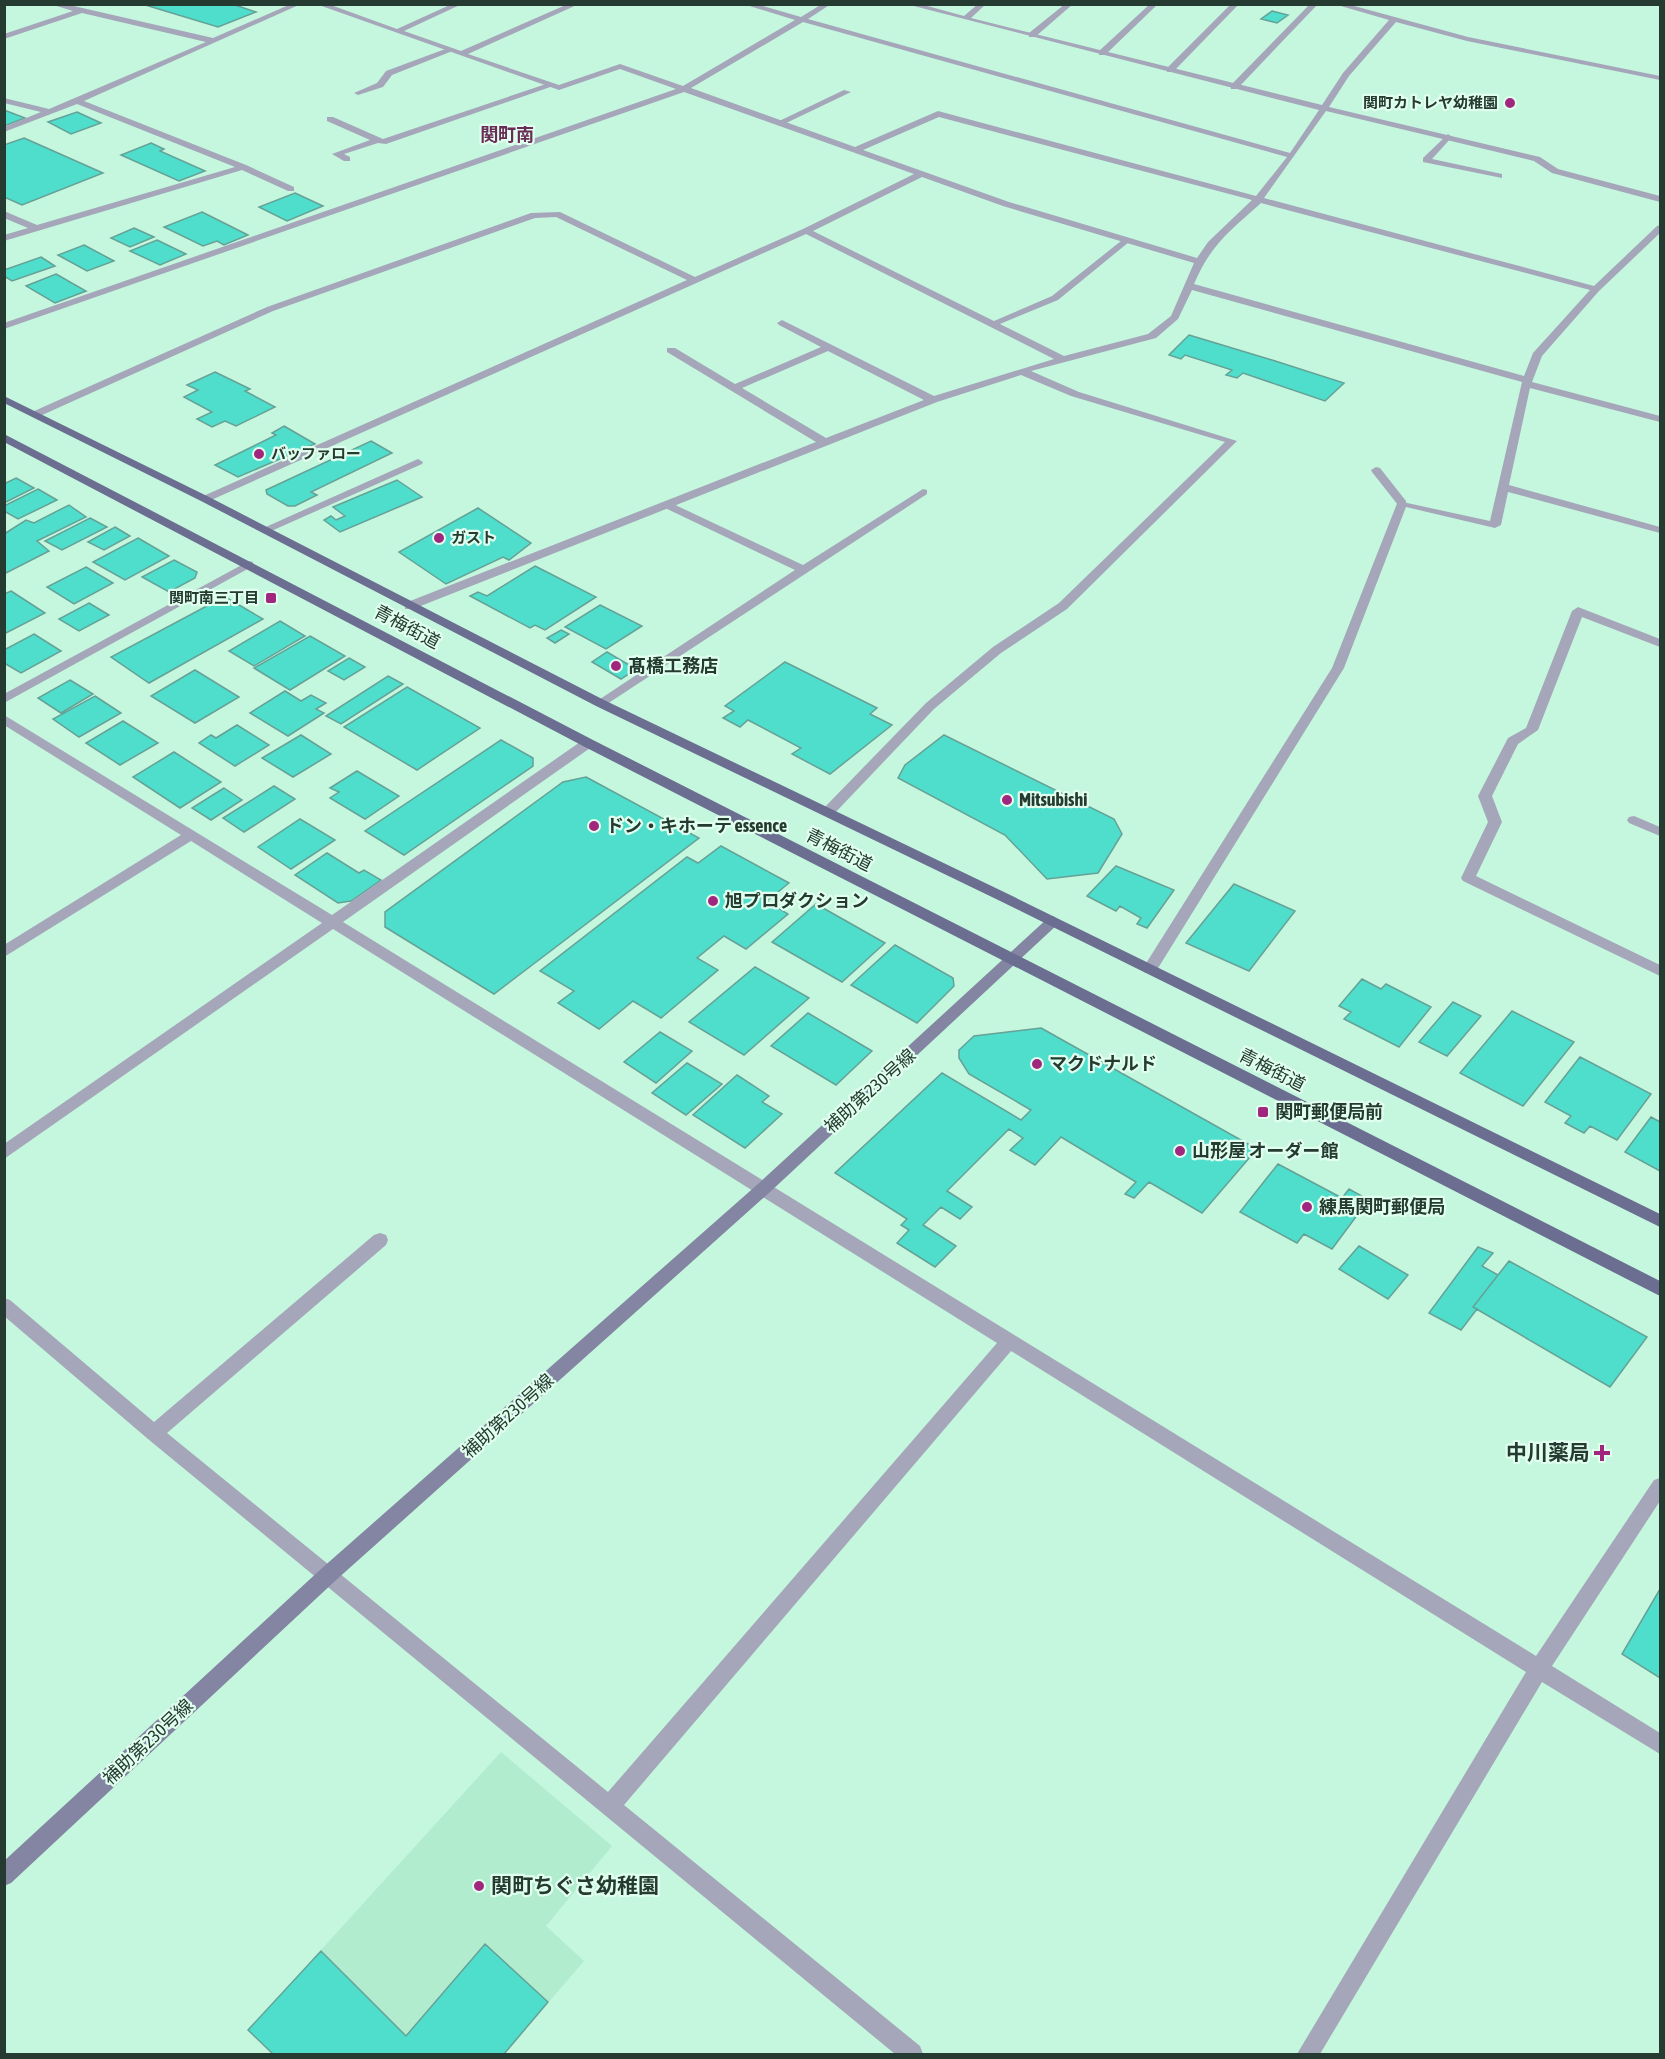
<svg xmlns="http://www.w3.org/2000/svg" width="1665" height="2059" font-family="'Asap Condensed','Noto Sans JP',sans-serif">
<style>
.built{fill:#b1eccf}
.building{fill:#4edecb;stroke:#66a197;stroke-width:1.5}
.lines{fill:none;stroke-linecap:round;stroke-linejoin:round}
.lane{fill:#a5a6ba;fill-rule:evenodd}
.street{fill:#a5a6ba;fill-rule:evenodd}
.secondary{fill:#8385a2;fill-rule:evenodd}
.primary{fill:#6c6e91;fill-rule:evenodd}
.poi-dot{fill:#a1277e;stroke:#e1ffef;stroke-width:2}
.labels{text-anchor:middle;stroke-width:4.5;stroke-linejoin:round;paint-order:stroke}
.far-poi-label{font-size:15px;font-weight:bold;fill:#253a30;stroke:#e1ffef;text-anchor:end}
.far-quarter-label{font-size:18px;font-weight:bold;fill:#692d55;stroke:#e1ffef}
.street-label{font-size:18px;fill:#253a30;stroke:#e1ffef}
.poi-label{font-size:18px;font-weight:bold;fill:#253a30;stroke:#e1ffef;text-anchor:start}
.near-poi-label{font-size:21px;font-weight:bold;fill:#253a30;stroke:#e1ffef;text-anchor:end}
</style>
<rect width="100%" height="100%" fill="#c4f7dd"/>
<!-- built -->
<path class="built" d="M 501,1752 L 612,1846 L 546,1926 L 584,1961 L 504,2054 L 273,2054 L 248,2030 Z"/>
<!-- building -->
<path class="building" d="M 142,4 L 232,4 L 256,12 L 218,27 Z
M 1272,11 L 1288,15 L 1277,23 L 1261,19 Z
M 4,110 L 25,118 L 4,126 Z
M 77,112 L 101,123 L 71,134 L 48,122 Z
M 24,138 L 103,173 L 22,205 L 4,197 L 4,145 Z
M 151,143 L 164,149 L 160,151 L 205,171 L 179,181 L 121,155 Z
M 295,193 L 323,206 L 287,221 L 259,207 Z
M 202,212 L 248,235 L 224,245 L 217,241 L 203,246 L 164,227 Z
M 134,228 L 154,237 L 130,247 L 111,238 Z
M 157,240 L 186,254 L 160,265 L 130,251 Z
M 84,245 L 114,261 L 87,271 L 58,255 Z
M 41,257 L 55,266 L 12,281 L 4,276 L 4,270 Z
M 56,274 L 86,291 L 55,303 L 26,286 Z
M 1189,335 L 1272,360 L 1344,383 L 1325,401 L 1243,373 L 1237,378 L 1226,375 L 1232,370 L 1185,355 L 1181,359 L 1169,355 Z
M 215,372 L 250,389 L 245,391 L 275,407 L 236,426 L 225,421 L 212,427 L 197,419 L 212,412 L 184,397 L 198,390 L 187,385 Z
M 284,426 L 315,444 L 238,477 L 215,465 L 276,435 L 272,433 Z
M 371,441 L 392,453 L 311,492 L 317,495 L 295,506 L 288,506 L 267,494 L 266,490 Z
M 16,478 L 34,488 L 4,503 L 4,484 Z
M 397,480 L 422,497 L 340,532 L 324,520 L 331,516 L 336,520 L 345,516 L 333,507 Z
M 38,489 L 57,500 L 18,519 L 4,511 L 4,506 Z
M 69,505 L 86,517 L 37,541 L 49,551 L 4,574 L 4,534 L 26,520 L 34,523 Z
M 478,508 L 531,543 L 509,560 L 503,557 L 446,584 L 399,552 Z
M 90,518 L 107,527 L 62,550 L 45,541 Z
M 115,527 L 130,536 L 104,550 L 88,542 Z
M 138,538 L 169,556 L 125,580 L 93,562 Z
M 174,560 L 197,572 L 195,578 L 169,592 L 142,577 Z
M 535,566 L 596,597 L 545,630 L 535,625 L 530,628 L 470,596 L 478,592 L 487,596 Z
M 86,567 L 113,583 L 74,604 L 47,587 Z
M 11,591 L 45,613 L 4,634 L 4,594 Z
M 227,598 L 263,619 L 149,683 L 111,657 L 218,600 Z
M 89,603 L 109,615 L 79,631 L 59,619 Z
M 600,605 L 642,626 L 606,649 L 565,627 Z
M 280,621 L 305,636 L 254,666 L 229,651 Z
M 561,630 L 569,634 L 555,643 L 547,638 Z
M 34,634 L 61,651 L 21,673 L 4,663 L 4,650 Z
M 310,636 L 345,656 L 290,690 L 254,668 Z
M 607,652 L 636,669 L 621,679 L 592,662 Z
M 349,658 L 365,667 L 344,680 L 328,671 Z
M 785,662 L 877,708 L 870,714 L 892,725 L 830,774 L 792,754 L 801,748 L 748,720 L 740,727 L 723,718 L 734,711 L 725,706 Z
M 195,670 L 239,697 L 195,723 L 151,696 Z
M 388,676 L 403,684 L 341,724 L 326,716 Z
M 70,680 L 93,694 L 61,713 L 38,698 Z
M 407,687 L 480,728 L 417,770 L 344,727 Z
M 285,691 L 301,701 L 311,695 L 326,703 L 316,709 L 324,713 L 288,736 L 250,713 Z
M 95,696 L 121,713 L 79,737 L 53,719 Z
M 123,721 L 158,743 L 120,765 L 86,743 Z
M 237,725 L 269,745 L 235,766 L 199,743 L 211,735 L 216,738 Z
M 301,735 L 331,754 L 293,777 L 262,758 Z
M 944,735 L 1114,819 L 1122,834 L 1098,873 L 1047,879 L 1005,835 L 898,778 L 905,765 Z
M 501,740 L 533,758 L 533,766 L 404,855 L 365,831 Z
M 174,752 L 221,782 L 180,808 L 133,777 Z
M 357,771 L 399,796 L 365,819 L 330,798 L 339,792 L 330,788 Z
M 586,777 L 699,838 L 494,994 L 385,927 L 385,912 L 563,782 Z
M 274,786 L 295,799 L 244,832 L 223,818 Z
M 224,788 L 242,800 L 211,820 L 192,808 Z
M 300,819 L 335,840 L 291,869 L 258,847 Z
M 721,846 L 789,883 L 767,901 L 788,914 L 746,949 L 724,936 L 697,958 L 718,970 L 661,1018 L 633,1001 L 599,1029 L 558,1003 L 574,991 L 540,971 L 687,857 L 698,863 Z
M 327,853 L 359,873 L 364,870 L 381,880 L 351,901 L 338,903 L 295,875 Z
M 1116,866 L 1174,890 L 1147,928 L 1137,924 L 1141,918 L 1120,906 L 1116,911 L 1087,896 Z
M 1234,884 L 1295,911 L 1249,971 L 1186,943 Z
M 816,904 L 885,943 L 842,982 L 772,942 Z
M 895,945 L 953,978 L 954,986 L 917,1023 L 851,985 Z
M 755,967 L 809,998 L 744,1055 L 689,1022 Z
M 1362,979 L 1381,989 L 1386,984 L 1431,1007 L 1399,1047 L 1344,1019 L 1351,1012 L 1339,1006 Z
M 1453,1002 L 1481,1016 L 1447,1056 L 1419,1042 Z
M 1512,1011 L 1574,1042 L 1523,1106 L 1460,1073 Z
M 808,1013 L 872,1051 L 836,1085 L 771,1046 Z
M 1041,1028 L 1257,1149 L 1202,1213 L 1149,1182 L 1134,1198 L 1125,1194 L 1136,1182 L 1061,1137 L 1035,1165 L 1010,1150 L 1023,1138 L 1009,1129 L 947,1191 L 972,1207 L 960,1219 L 941,1207 L 923,1225 L 956,1246 L 935,1267 L 897,1243 L 909,1230 L 901,1225 L 907,1219 L 835,1173 L 942,1073 L 1021,1120 L 1031,1110 L 969,1074 L 959,1058 L 959,1050 L 974,1036 Z
M 660,1032 L 692,1051 L 656,1083 L 624,1062 Z
M 1580,1057 L 1651,1094 L 1617,1140 L 1590,1126 L 1584,1133 L 1565,1123 L 1571,1116 L 1545,1102 Z
M 687,1063 L 722,1084 L 686,1115 L 652,1093 Z
M 737,1075 L 769,1096 L 762,1102 L 782,1114 L 745,1148 L 693,1115 Z
M 1651,1117 L 1660,1122 L 1660,1171 L 1625,1152 Z
M 1278,1164 L 1342,1198 L 1349,1189 L 1376,1204 L 1368,1214 L 1361,1210 L 1332,1249 L 1304,1234 L 1297,1243 L 1240,1212 Z
M 1359,1246 L 1408,1275 L 1388,1299 L 1339,1269 Z
M 1478,1247 L 1493,1253 L 1482,1266 L 1498,1275 L 1473,1307 L 1477,1309 L 1461,1330 L 1429,1313 Z
M 1509,1261 L 1647,1337 L 1610,1387 L 1473,1307 Z
M 1660,1589 L 1660,1678 L 1622,1654 Z
M 485,1944 L 548,2002 L 504,2054 L 273,2054 L 248,2030 L 321,1951 L 406,2036 Z"/>
<g class="lines">
<!-- lane -->
<path class="lane" d="M 1065,4 L 1073,4 L 1035,37 L 1029,37 L 1029,33 Z
M 1150,4 L 1158,4 L 1105,55 L 1099,55 L 1099,51 Z
M 1231,4 L 1239,4 L 1173,72 L 1167,72 L 1167,68 Z
M 1310,4 L 1318,4 L 1237,89 L 1231,89 L 1231,85 Z
M 448,48 L 455,50 L 392,75 L 383,87 L 358,95 L 354,93 L 377,83 L 386,71 Z
M 549,83 L 556,85 L 386,144 L 378,143 L 344,154 L 350,157 L 350,161 L 344,161 L 332,154 L 370,140 L 327,121 L 327,117 L 333,117 L 383,139 Z
M 844,90 L 851,92 L 782,125 L 775,123 Z
M 1448,134 L 1452,137 L 1432,159 L 1502,174 L 1502,178 L 1423,162 L 1423,158 Z
M 1126,237 L 1131,240 L 1129,242 L 1058,300 L 995,326 L 987,324 L 1052,296 Z
M 1376,467 L 1380,468 L 1406,501 L 1406,505 L 1398,505 L 1372,472 L 1371,470 Z
M 923,489 L 927,490 L 927,494 L 604,706 L 600,707 L 594,703 L 795,570 L 663,507 L 663,503 L 671,503 L 803,565 Z
M 1634,816 L 1660,827 L 1660,836 L 1629,823 L 1627,820 L 1629,817 Z"/>
<!-- street -->
<path class="street" d="M 50,4 L 65,4 L 213,38 L 291,4 L 301,4 L 84,101 L 246,165 L 294,187 L 294,191 L 288,191 L 242,170 L 4,241 L 4,235 L 28,228 L 4,218 L 4,211 L 37,225 L 235,167 L 77,104 L 4,132 L 4,127 L 41,112 L 4,103 L 4,98 L 49,109 L 206,42 L 82,13 L 4,39 L 4,34 L 73,11 Z
M 316,4 L 328,4 L 397,29 L 452,4 L 462,4 L 404,31 L 461,51 L 568,4 L 579,4 L 468,54 L 559,85 L 620,64 L 683,86 L 795,20 L 743,4 L 756,4 L 801,17 L 822,4 L 831,4 L 808,19 L 1290,153 L 1319,110 L 906,4 L 920,4 L 964,16 L 978,4 L 986,4 L 971,18 L 1322,105 L 1343,73 L 1389,20 L 1334,4 L 1347,4 L 1468,37 L 1660,76 L 1660,80 L 1467,41 L 1396,22 L 1349,76 L 1329,107 L 1540,157 L 1558,169 L 1660,196 L 1660,202 L 1552,173 L 1534,161 L 1326,111 L 1264,198 L 1594,286 L 1657,226 L 1660,225 L 1660,233 L 1599,291 L 1542,356 L 1532,382 L 1660,416 L 1660,422 L 1530,388 L 1509,485 L 1660,527 L 1660,533 L 1508,492 L 1501,525 L 1495,528 L 1406,507 L 1344,668 L 1155,973 L 1145,973 L 1143,969 L 1145,965 L 1332,668 L 1398,501 L 1490,521 L 1522,382 L 1192,290 L 1178,319 L 1156,338 L 1031,371 L 1079,392 L 1237,441 L 1067,609 L 1001,653 L 934,709 L 833,815 L 823,815 L 821,812 L 823,809 L 926,703 L 993,647 L 1059,603 L 1225,442 L 1071,396 L 1021,375 L 937,402 L 413,609 L 405,609 L 405,603 L 816,442 L 667,352 L 667,348 L 675,348 L 735,384 L 821,347 L 779,325 L 777,323 L 782,320 L 934,396 L 1054,359 L 806,234 L 209,501 L 201,501 L 201,497 L 687,280 L 556,217 L 535,218 L 273,311 L 40,416 L 32,416 L 32,412 L 267,307 L 531,213 L 560,212 L 695,277 L 803,229 L 914,174 L 684,92 L 4,329 L 4,323 L 676,89 L 620,69 L 559,90 ZM 803,22 L 1287,157 L 1256,196 L 938,111 L 855,147 L 691,88 ZM 939,117 L 1252,200 L 1208,242 L 1197,258 L 1009,202 L 863,150 ZM 922,177 L 1003,206 L 1194,263 L 1171,316 L 1148,334 L 1064,356 L 813,231 ZM 1261,203 L 1590,290 L 1533,353 L 1524,376 L 1194,284 C 1211,244 1230,231 1261,203 ZM 828,351 L 924,400 L 826,438 L 742,388 Z
M 418,459 L 423,462 L 422,464 L 269,532 L 265,533 L 259,530 Z
M 249,561 L 253,562 L 253,566 L 4,703 L 4,694 Z
M 1578,607 L 1660,639 L 1660,647 L 1582,617 L 1538,730 L 1518,744 L 1492,796 L 1502,822 L 1476,876 L 1660,965 L 1660,976 L 1463,881 L 1461,878 L 1488,822 L 1478,796 L 1508,738 L 1526,728 L 1572,611 Z
M 4,715 L 332,915 L 583,740 L 593,740 L 594,743 L 593,746 L 343,922 L 1536,1656 L 1654,1480 L 1660,1478 L 1660,1501 L 1552,1666 L 1660,1733 L 1660,1754 L 1542,1682 L 1320,2054 L 1297,2054 L 1526,1672 L 1011,1351 L 624,1805 L 920,2046 L 923,2054 L 895,2054 L 148,1439 L 4,1316 L 4,1298 L 10,1300 L 154,1422 L 374,1235 L 380,1233 L 386,1235 L 388,1240 L 386,1245 L 167,1433 L 608,1792 L 997,1343 L 333,929 L 4,1159 L 4,1144 L 322,923 L 191,841 L 4,957 L 4,945 L 181,835 L 4,725 Z"/>
<!-- secondary -->
<path class="secondary" d="M 1053,916 L 1060,921 L 1058,924 L 770,1192 L 335,1581 L 11,1883 L 4,1886 L 4,1861 L 321,1569 L 758,1184 L 1048,918 Z"/>
<!-- primary -->
<path class="primary" d="M 4,396 L 209,497 L 604,700 L 1004,892 L 1660,1214 L 1660,1227 L 994,898 L 596,706 L 201,501 L 4,403 Z
M 4,434 L 593,740 L 1660,1281 L 1660,1296 L 583,746 L 4,442 Z"/>
</g>
<!-- markers -->
<g class="poi-dot">
<circle cx="1510" cy="103" r="6"/>
<circle cx="259" cy="454" r="6"/>
<circle cx="439" cy="538" r="6"/>
<rect x="265" y="592" width="12" height="12" rx="3"/>
<circle cx="616" cy="666" r="6"/>
<circle cx="1007" cy="800" r="6"/>
<circle cx="594" cy="826" r="6"/>
<circle cx="713" cy="901" r="6"/>
<circle cx="1037" cy="1064" r="6"/>
<rect x="1257" y="1106" width="12" height="12" rx="3"/>
<circle cx="1180" cy="1151" r="6"/>
<circle cx="1307" cy="1207" r="6"/>
<path d="M1599 1444h6v6h6v6h-6v6h-6v-6h-6v-6h6z"/>
<circle cx="479" cy="1886" r="6"/>
</g>
<g class="labels">
<!-- far-poi labels -->
<g class="far-poi-label">
<text x="1498" y="108">関町カトレヤ幼稚園</text>
<text x="271" y="459" text-anchor="start">バッファロー</text>
<text x="451" y="543" text-anchor="start">ガスト</text>
<text x="259" y="603">関町南三丁目</text>
</g>
<!-- far-quarter labels -->
<g class="far-quarter-label">
<text x="507" y="141">関町南</text>
</g>
<!-- street labels -->
<g class="street-label">
<text transform="translate(407 627) rotate(28)" y="6">青梅街道</text>
<text transform="translate(839 850) rotate(27)" y="6">青梅街道</text>
<text transform="translate(1272 1070) rotate(27)" y="6">青梅街道</text>
<text transform="translate(870 1091) rotate(-42)" y="6">補助第230号線</text>
<text transform="translate(508 1416) rotate(-42)" y="6">補助第230号線</text>
<text transform="translate(148 1742) rotate(-43)" y="6">補助第230号線</text>
</g>
<!-- poi labels -->
<g class="poi-label">
<text x="628" y="672">髙橋工務店</text>
<text x="1019" y="806">Mitsubishi</text>
<text x="606" y="832">ドン・キホーテ essence</text>
<text x="725" y="907">旭プロダクション</text>
<text x="1049" y="1070">マクドナルド</text>
<text x="1275" y="1118">関町郵便局前</text>
<text x="1192" y="1157">山形屋 オーダー館</text>
<text x="1319" y="1213">練馬関町郵便局</text>
</g>
<!-- near-poi labels -->
<g class="near-poi-label">
<text x="1590" y="1460">中川薬局</text>
<text x="491" y="1893" text-anchor="start">関町ちぐさ幼稚園</text>
</g>
</g>
<!-- border -->
<rect width="1665" height="2059" fill="none" stroke="#253a30" stroke-width="12"/>
</svg>
